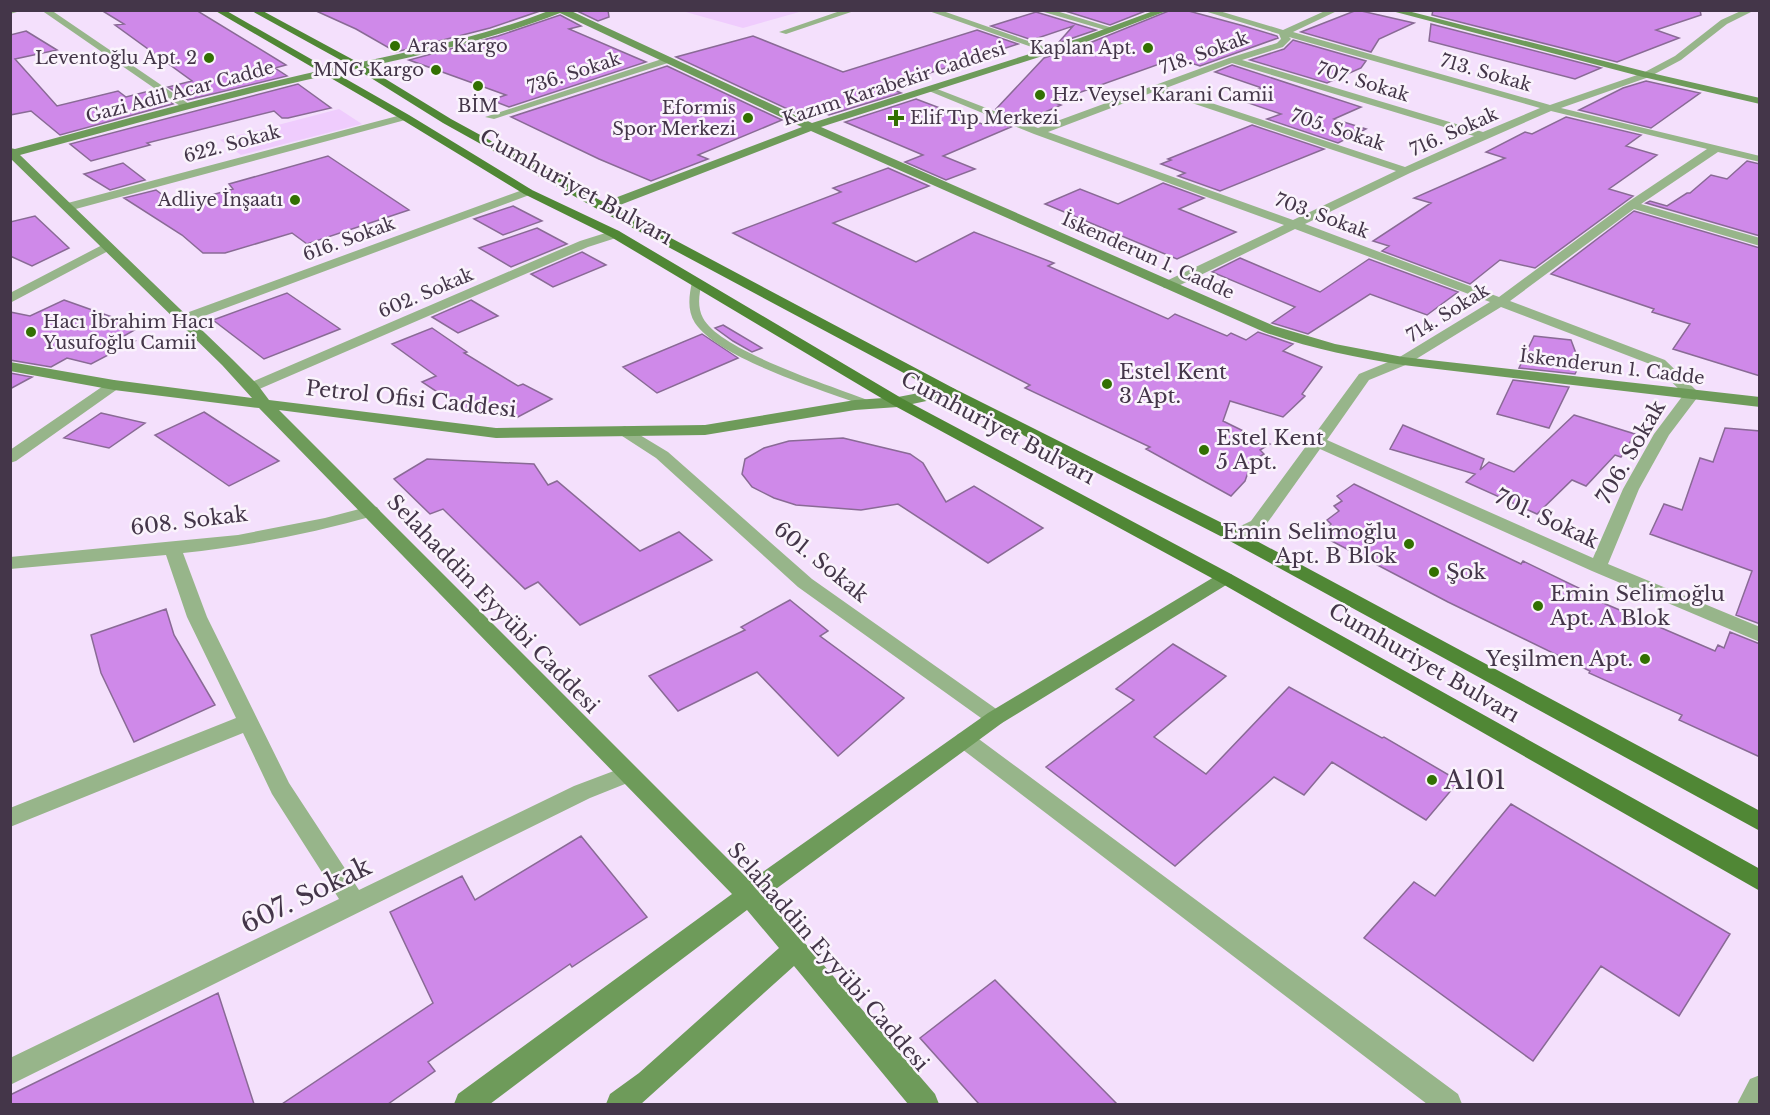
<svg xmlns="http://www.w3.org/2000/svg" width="1770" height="1115" font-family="'Libre Baskerville',serif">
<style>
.green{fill:#efccfd}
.building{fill:#cf89e9;stroke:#896a95;stroke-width:1.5}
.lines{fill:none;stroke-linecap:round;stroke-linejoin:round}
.lane{fill:#97b58a;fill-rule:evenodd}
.street{fill:#97b58a;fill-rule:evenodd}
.secondary{fill:#6e9b5a;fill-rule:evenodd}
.primary{fill:#508735;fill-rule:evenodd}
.poi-dot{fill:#327002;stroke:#faf3fc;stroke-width:2}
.labels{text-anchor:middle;stroke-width:5;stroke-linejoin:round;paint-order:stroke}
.far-poi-label{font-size:18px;fill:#443649;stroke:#faf3fc;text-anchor:end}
.far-street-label{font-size:18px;fill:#443649;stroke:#faf3fc}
.street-label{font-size:21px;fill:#443649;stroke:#faf3fc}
.poi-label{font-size:21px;fill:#443649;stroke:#faf3fc;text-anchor:start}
.near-poi-label{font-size:26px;fill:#443649;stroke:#faf3fc;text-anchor:start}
.near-street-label{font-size:26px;fill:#443649;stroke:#faf3fc}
</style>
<rect width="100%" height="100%" fill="#f4e0fc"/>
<!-- green -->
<path class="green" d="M 682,11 L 803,11 L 743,28 Z
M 339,109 L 362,124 L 241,155 L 220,140 Z"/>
<!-- building -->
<path class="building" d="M 101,10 L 196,10 L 286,65 L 275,68 L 287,76 L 188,100 L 168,87 L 192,81 L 115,25 L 124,24 Z
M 314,10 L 543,10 L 490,28 L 396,52 L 356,29 Z
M 575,10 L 608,10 L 609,17 L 598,21 Z
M 1062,10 L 1148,10 L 1110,25 Z
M 1171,10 L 1185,10 L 1244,26 L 1277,36 L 1278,38 L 1200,66 L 1176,58 L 1053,102 L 1061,105 L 1025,121 L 996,109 L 1044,58 L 1087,44 Z
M 1357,10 L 1414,23 L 1379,39 L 1371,52 L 1301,32 Z
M 1433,10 L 1700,10 L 1701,15 L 1656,30 L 1679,38 L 1617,62 L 1432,15 Z
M 1036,12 L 1096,30 L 1058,43 L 1073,26 L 1032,40 L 991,26 Z
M 560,15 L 581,26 L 569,29 L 646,62 L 509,107 L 491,100 L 506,95 L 409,60 L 498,36 Z
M 1431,24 L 1601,68 L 1575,79 L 1429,41 Z
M 977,30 L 1018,44 L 887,87 L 901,93 L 829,115 L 812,108 L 798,114 L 676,57 L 753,36 L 843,72 Z
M 26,31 L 57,50 L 15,59 L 57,106 L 118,91 L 126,97 L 153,90 L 173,104 L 60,135 L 31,111 L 10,115 L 10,35 Z
M 1293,40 L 1366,61 L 1361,68 L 1327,83 L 1250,60 L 1284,49 Z
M 1232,65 L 1361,107 L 1334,119 L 1366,129 L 1338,143 L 1267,119 L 1281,114 L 1234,98 L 1262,88 L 1215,72 Z
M 667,66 L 782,120 L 698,155 L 708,159 L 651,181 L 599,159 L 511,117 Z
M 1646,81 L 1700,93 L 1651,128 L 1579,110 L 1623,88 Z
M 298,84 L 331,108 L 288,118 L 282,118 L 274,111 L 147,143 L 150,145 L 91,161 L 70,144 Z
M 916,99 L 982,124 L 988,118 L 1011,127 L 943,156 L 975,169 L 946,180 L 905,162 L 923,155 L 845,122 Z
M 1566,117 L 1641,135 L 1626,146 L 1657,155 L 1609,189 L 1633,196 L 1535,268 L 1500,260 L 1470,284 L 1382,251 L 1389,246 L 1373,241 L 1431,203 L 1414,198 L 1505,158 L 1486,152 L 1525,132 L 1532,134 Z
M 1252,125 L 1324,149 L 1220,191 L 1178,176 L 1185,173 L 1161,164 L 1171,160 L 1168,159 Z
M 328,156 L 409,210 L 307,244 L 292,233 L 225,253 L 203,253 L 182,235 L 124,198 L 156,190 L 176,205 L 233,189 L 229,184 Z
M 1747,161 L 1760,164 L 1760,236 L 1646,203 L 1650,201 L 1667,206 L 1687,193 L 1690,193 L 1711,175 L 1727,179 Z
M 123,163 L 145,180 L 110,190 L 84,174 Z
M 888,168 L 929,186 L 833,223 L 916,262 L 974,232 L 1054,263 L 1048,266 L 1168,319 L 1175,314 L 1227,336 L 1231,333 L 1246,340 L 1258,332 L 1293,344 L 1283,351 L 1322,367 L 1302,394 L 1305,396 L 1283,417 L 1230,401 L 1223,421 L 1270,444 L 1260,450 L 1264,454 L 1252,461 L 1245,481 L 1231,496 L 1146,449 L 1150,447 L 1025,388 L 1030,385 L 733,233 L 841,192 L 833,188 Z
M 1163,183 L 1204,198 L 1179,209 L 1236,232 L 1177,259 L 1045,204 L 1080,189 L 1118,204 Z
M 513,206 L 542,221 L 503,235 L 474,219 Z
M 1634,211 L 1760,248 L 1760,376 L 1673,349 L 1690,324 L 1652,312 L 1654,309 L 1551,274 Z
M 35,216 L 69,248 L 32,266 L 10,256 L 10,222 Z
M 537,228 L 567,244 L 511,267 L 479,248 Z
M 582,252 L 606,265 L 553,287 L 531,274 Z
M 1240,258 L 1320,292 L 1369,259 L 1458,292 L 1427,315 L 1370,294 L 1308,334 L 1272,323 L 1295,307 L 1212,272 Z
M 287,293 L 340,329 L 264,359 L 213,320 Z
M 64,300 L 140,327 L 122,337 L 135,341 L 91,364 L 67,358 L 51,367 L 10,360 L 10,312 L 30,316 Z
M 471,300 L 498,316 L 458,333 L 432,317 Z
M 723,325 L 762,348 L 752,352 L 733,341 L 715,328 Z
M 432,328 L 467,352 L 464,353 L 518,386 L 523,384 L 552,399 L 516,418 L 466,411 L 422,382 L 436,376 L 392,344 Z
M 702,334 L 738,358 L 657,393 L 623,367 Z
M 1534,336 L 1571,340 L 1580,364 L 1575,374 L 1519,368 Z
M 10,373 L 32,377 L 10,389 Z
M 1513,380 L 1569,387 L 1549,428 L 1497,414 Z
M 204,412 L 279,461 L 229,486 L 155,435 Z
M 101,413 L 145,423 L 109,448 L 64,438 Z
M 1574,415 L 1635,434 L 1621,457 L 1615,455 L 1586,486 L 1572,480 L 1537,514 L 1466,482 L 1475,474 L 1390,449 L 1403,425 L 1484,459 L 1480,470 L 1489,462 L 1514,472 Z
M 1725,428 L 1760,431 L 1760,624 L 1736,615 L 1752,571 L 1650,534 L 1664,504 L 1682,510 L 1700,458 L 1713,462 Z
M 843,438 L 910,454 L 923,463 L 946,502 L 974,486 L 1043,528 L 988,563 L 898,504 L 861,510 L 796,505 L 774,498 L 752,487 L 742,474 L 745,459 L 764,448 L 789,441 Z
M 427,459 L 534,464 L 548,485 L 557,481 L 640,551 L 679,532 L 712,560 L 580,625 L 538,582 L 525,589 L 443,509 L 430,514 L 394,479 Z
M 1354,484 L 1521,564 L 1523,561 L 1595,596 L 1594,599 L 1715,651 L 1718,645 L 1724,648 L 1730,632 L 1760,644 L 1760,757 L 1679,720 L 1682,715 L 1589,673 L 1590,671 L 1448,602 L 1322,536 L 1331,524 L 1327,520 L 1339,511 L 1334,506 L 1342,501 L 1337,496 Z
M 790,600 L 828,631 L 820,636 L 904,698 L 838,756 L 757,672 L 678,711 L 649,676 L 745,630 L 741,627 Z
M 166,609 L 174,635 L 215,705 L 134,742 L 101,673 L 91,635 Z
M 1173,644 L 1226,676 L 1154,737 L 1206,774 L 1289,687 L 1382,738 L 1384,737 L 1459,781 L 1426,820 L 1332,762 L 1304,795 L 1274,777 L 1175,866 L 1046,767 L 1134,700 L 1116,689 Z
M 1511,804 L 1730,934 L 1679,1016 L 1601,966 L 1533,1061 L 1364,938 L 1414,882 L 1435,896 Z
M 581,836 L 647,917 L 572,967 L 570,964 L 428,1062 L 435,1071 L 388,1104 L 282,1104 L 433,1003 L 390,912 L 462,876 L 475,900 Z
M 995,980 L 1117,1104 L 979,1104 L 920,1038 Z
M 218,993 L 254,1104 L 10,1104 L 10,1095 Z"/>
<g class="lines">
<!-- lane -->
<path class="lane" d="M 697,279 L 702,282 C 699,294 697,307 703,318 C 721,352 836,387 873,402 L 873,406 L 865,406 C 823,390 719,359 695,323 C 687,310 689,296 692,282 Z"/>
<!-- street -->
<path class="street" d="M 10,10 L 24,10 L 10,14 Z
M 41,10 L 51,10 L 192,106 L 183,108 Z
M 843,10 L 857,10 L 786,34 L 779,32 Z
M 926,10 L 940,10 L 1054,50 L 1046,52 Z
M 1037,10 L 1053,10 L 1116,29 L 1112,32 Z
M 1201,10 L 1216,10 L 1283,30 L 1327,10 L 1339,10 L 1293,32 L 1550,105 L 1643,73 L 1675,56 L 1721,20 L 1743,10 L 1755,10 L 1727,24 L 1681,60 L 1649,77 L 1561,108 L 1760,156 L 1760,162 L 1718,152 L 1641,204 L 1760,238 L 1760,246 L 1634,209 L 1510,301 L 1665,360 L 1697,391 L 1700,394 L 1669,435 L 1639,489 L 1608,564 L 1760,627 L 1760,642 L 1592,571 L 1320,449 L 1263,529 L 1240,540 L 1228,540 L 1225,536 L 1228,532 L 1251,521 L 1359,374 L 1398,358 L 1490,302 L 1295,229 L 1174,288 L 1164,288 L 1162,285 L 1164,282 L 1284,225 L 1034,134 L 924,89 L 932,87 L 1038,128 L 1229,58 L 1277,43 L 1281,39 L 1279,34 ZM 1289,37 L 1540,108 L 1483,132 L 1242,60 L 1283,47 L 1291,39 ZM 1232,63 L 1474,136 L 1405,167 L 1166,88 ZM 1156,91 L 1396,171 L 1293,220 L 1048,132 ZM 1551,111 L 1707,149 L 1628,202 L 1499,297 L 1305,224 L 1410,173 ZM 1501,307 L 1655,366 L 1684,394 L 1654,434 L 1623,489 L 1593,558 L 1327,440 L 1369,380 L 1408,364 Z
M 668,57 L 673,60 L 671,62 L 494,119 L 485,117 Z
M 405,114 L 410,117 L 409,119 L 72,210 L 64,210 L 62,207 L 64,204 Z
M 528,188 L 532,190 L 532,194 L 188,322 L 183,323 L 176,319 L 178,316 Z
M 615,230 L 619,231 L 621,234 L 619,237 L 588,247 L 257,390 L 247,390 L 244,387 L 247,384 L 580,241 Z
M 108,242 L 114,246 L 112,249 L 10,303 L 10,293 Z
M 114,380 L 122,385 L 119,388 L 16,461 L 10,463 L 10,450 L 109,382 Z
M 625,426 L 668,452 L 812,579 L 1002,713 L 1005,718 L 1002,723 L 995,726 L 988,723 L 798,587 L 656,458 L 619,434 L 617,431 L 619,428 Z
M 371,506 L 377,507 L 380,511 L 377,515 C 313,533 249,546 183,553 L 207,617 L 289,783 L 359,890 L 574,786 L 627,766 L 635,768 L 638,774 L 635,780 L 590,798 L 10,1085 L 10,1058 L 339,899 L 272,794 L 243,733 L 10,827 L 10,808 L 236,718 L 187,617 L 166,555 L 10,569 L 10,557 L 238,535 L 325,518 Z
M 965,732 L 972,734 L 1458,1094 L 1462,1104 L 1427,1104 L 958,746 L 954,740 L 958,734 Z
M 1760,1075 L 1760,1104 L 1737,1104 L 1750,1079 Z"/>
<!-- secondary -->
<path class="secondary" d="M 551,10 L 569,10 L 812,123 L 1080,38 L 1156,10 L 1169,10 L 1086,42 L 821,127 L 1274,326 L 1335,344 L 1403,357 L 1760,397 L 1760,407 L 1403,365 C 1356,358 1309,348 1264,332 L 811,131 L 607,210 L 599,210 L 599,204 L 802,127 L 560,13 C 478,45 392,61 306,80 C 210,102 115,129 20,155 L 232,359 L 257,384 L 269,400 L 496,428 L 705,425 L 855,400 L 898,397 L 950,387 L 955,389 L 958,392 L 955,395 L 898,407 L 855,410 L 705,435 L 496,438 L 279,410 L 750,881 L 988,713 L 1219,574 L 1231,574 L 1234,578 L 1231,582 L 1002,723 L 765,897 L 935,1094 L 939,1104 L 908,1104 L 794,966 L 641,1104 L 606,1104 L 610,1094 L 639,1073 L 779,948 L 747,910 L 490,1104 L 454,1104 L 458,1094 L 732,894 L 259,408 L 114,390 L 10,371 L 10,362 L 114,380 L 252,398 L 222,365 L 10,158 L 10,148 L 15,149 C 111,123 208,96 305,74 C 388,56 472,41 551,10 Z
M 1388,10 L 1404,10 L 1647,72 L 1760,98 L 1760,104 L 1643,77 Z"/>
<!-- primary -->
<path class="primary" d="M 214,10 L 225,10 L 409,115 L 532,190 L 619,231 L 903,399 L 1231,574 L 1760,869 L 1760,891 L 1219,582 L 893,405 L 611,237 L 524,194 L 401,119 Z
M 250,10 L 261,10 L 361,64 L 451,119 L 607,204 L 955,389 L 1240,532 L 1760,811 L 1760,831 L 1228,540 L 945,395 L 599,210 L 443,123 L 355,68 Z"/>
</g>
<!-- markers -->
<g class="poi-dot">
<circle cx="395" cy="46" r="6"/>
<circle cx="1148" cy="48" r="6"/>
<circle cx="209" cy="58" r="6"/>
<circle cx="436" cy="70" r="6"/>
<circle cx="478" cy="86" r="6"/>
<circle cx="1040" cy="95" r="6"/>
<circle cx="748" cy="118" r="6"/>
<path d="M893 109h6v6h6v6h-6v6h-6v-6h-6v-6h6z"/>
<circle cx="295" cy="200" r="6"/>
<circle cx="31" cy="332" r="6"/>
<circle cx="1107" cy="384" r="6"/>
<circle cx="1204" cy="450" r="6"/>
<circle cx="1409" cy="544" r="6"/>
<circle cx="1434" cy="572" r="6"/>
<circle cx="1538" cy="606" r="6"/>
<circle cx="1645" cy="659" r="6"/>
<circle cx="1432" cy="780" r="6"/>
</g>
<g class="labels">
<!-- far-poi labels -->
<g class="far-poi-label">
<text x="407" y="52" text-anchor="start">Aras Kargo</text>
<text x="1136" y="54">Kaplan Apt.</text>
<text x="197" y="64">Leventoğlu Apt. 2</text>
<text x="424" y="76">MNG Kargo</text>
<text x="1052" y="101" text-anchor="start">Hz. Veysel Karani Camii</text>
<text x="478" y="112" text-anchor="middle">BİM</text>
<text x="736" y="114">Eformis<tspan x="736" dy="21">Spor Merkezi</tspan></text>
<text x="910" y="124" text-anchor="start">Elif Tıp Merkezi</text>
<text x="283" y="206">Adliye İnşaatı</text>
<text x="43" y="328" text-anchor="start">Hacı İbrahim Hacı<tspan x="43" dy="21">Yusufoğlu Camii</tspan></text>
</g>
<!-- far-street labels -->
<g class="far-street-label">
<text transform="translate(1204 53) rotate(-20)" y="6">718. Sokak</text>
<text transform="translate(574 73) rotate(-18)" y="6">736. Sokak</text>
<text transform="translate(1486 73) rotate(16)" y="6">713. Sokak</text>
<text transform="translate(1363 82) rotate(17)" y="6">707. Sokak</text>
<text transform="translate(894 84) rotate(-18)" y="6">Kazım Karabekir Caddesi</text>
<text transform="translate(180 92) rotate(-15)" y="6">Gazi Adil Acar Cadde</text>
<text transform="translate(1338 130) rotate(18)" y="6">705. Sokak</text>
<text transform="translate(1454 132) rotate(-24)" y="6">716. Sokak</text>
<text transform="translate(232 144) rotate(-15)" y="6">622. Sokak</text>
<text transform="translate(1322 216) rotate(20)" y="6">703. Sokak</text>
<text transform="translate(349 239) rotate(-20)" y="6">616. Sokak</text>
<text transform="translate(1148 256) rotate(24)" y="6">İskenderun 1. Cadde</text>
<text transform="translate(426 293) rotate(-23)" y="6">602. Sokak</text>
<text transform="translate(1448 313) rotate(-32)" y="6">714. Sokak</text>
<text transform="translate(1612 367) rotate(7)" y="6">İskenderun 1. Cadde</text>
</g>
<!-- street labels -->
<g class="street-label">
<text transform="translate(576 187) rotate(29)" y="7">Cumhuriyet Bulvarı</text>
<text transform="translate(411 399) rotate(6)" y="7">Petrol Ofisi Caddesi</text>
<text transform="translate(998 428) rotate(28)" y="7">Cumhuriyet Bulvarı</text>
<text transform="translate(1631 452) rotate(-60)" y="7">706. Sokak</text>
<text transform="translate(1547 519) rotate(25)" y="7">701. Sokak</text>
<text transform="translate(189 521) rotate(-7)" y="7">608. Sokak</text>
<text transform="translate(821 562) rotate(39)" y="7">601. Sokak</text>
<text transform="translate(493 604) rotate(46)" y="7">Selahaddin Eyyübi Caddesi</text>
<text transform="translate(1424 663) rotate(30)" y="7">Cumhuriyet Bulvarı</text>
<text transform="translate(828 957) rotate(49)" y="7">Selahaddin Eyyübi Caddesi</text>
</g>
<!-- poi labels -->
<g class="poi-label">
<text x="1119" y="379">Estel Kent<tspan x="1119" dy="24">3 Apt.</tspan></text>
<text x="1216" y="445">Estel Kent<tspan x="1216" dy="24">5 Apt.</tspan></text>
<text x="1397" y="539" text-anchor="end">Emin Selimoğlu<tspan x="1397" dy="24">Apt. B Blok</tspan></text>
<text x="1446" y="579">Şok</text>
<text x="1550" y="601">Emin Selimoğlu<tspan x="1550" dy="24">Apt. A Blok</tspan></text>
<text x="1633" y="666" text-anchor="end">Yeşilmen Apt.</text>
</g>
<!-- near-poi labels -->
<g class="near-poi-label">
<text x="1444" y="789">A101</text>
</g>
<!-- near-street labels -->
<g class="near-street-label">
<text transform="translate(306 895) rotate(-26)" y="9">607. Sokak</text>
</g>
</g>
<!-- border -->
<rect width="1770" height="1115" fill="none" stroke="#443649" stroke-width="24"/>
</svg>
